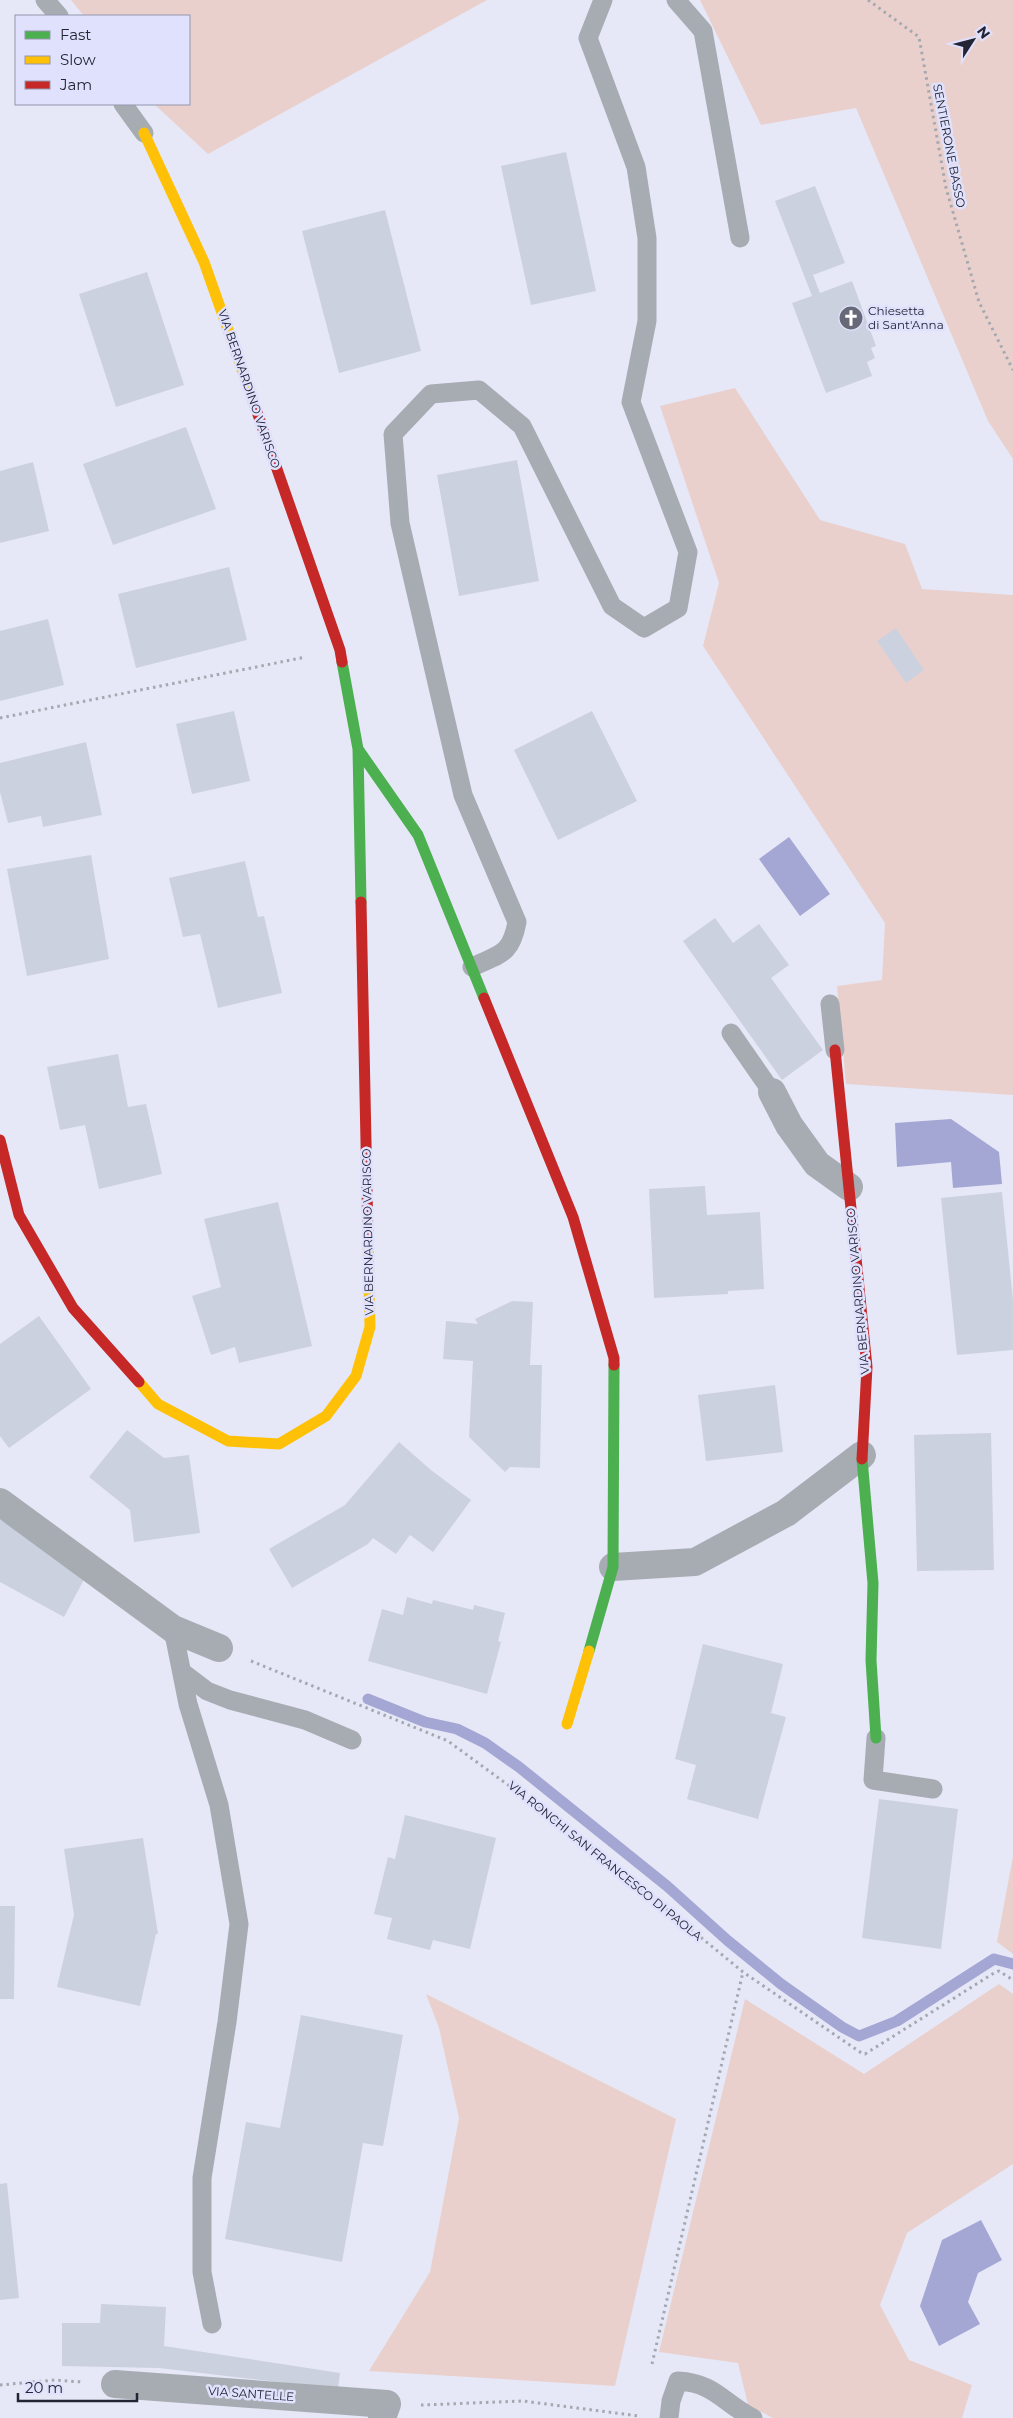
<svg xmlns="http://www.w3.org/2000/svg" width="1013" height="2418" font-family="Montserrat,sans-serif">
<style>
.green{fill:#ead0cd}
.water{fill:#a4a6d4}
.lines{fill:none;stroke-linecap:round;stroke-linejoin:round}
.stream{stroke:#a4a6d4;stroke-width:11}
.building{fill:#ccd1df}
.path{stroke:#a4a8af;stroke-width:3;stroke-dasharray:2.5 4;stroke-linecap:butt}
.lane{stroke:#a7acb3;stroke-width:19}
.street{stroke:#a7acb3;stroke-width:28}
.fast{stroke:#4caf50;stroke-width:11}
.slow{stroke:#ffc107;stroke-width:11}
.jam{stroke:#c62828;stroke-width:11}
.labels{text-anchor:middle;stroke-width:5;stroke-linejoin:round;paint-order:stroke}
.street-label{font-size:12px;fill:#232434;stroke:#e0e2fd}
.poi-label{font-size:12px;fill:#232434;stroke:#e0e2fd;text-anchor:start}
</style>
<rect width="100%" height="100%" fill="#e6e8f7"/>
<!-- green -->
<path class="green" d="M 71,0 L 487,0 L 208,154 L 154,104 L 189,104 L 189,16 L 84,16 Z
M 700,0 L 1013,0 L 1013,459 L 988,421 L 856,108 L 761,125 Z
M 735,388 L 820,520 L 905,544 L 922,589 L 1013,595 L 1013,1095 L 846,1084 L 837,986 L 882,980 L 885,923 L 703,646 L 719,583 L 660,406 Z
M 1013,1856 L 1013,1954 L 997,1942 Z
M 999,1984 L 1013,1994 L 1013,2164 L 907,2233 L 880,2305 L 909,2360 L 972,2385 L 962,2418 L 773,2418 L 748,2405 L 738,2363 L 659,2352 L 745,1999 L 864,2074 Z
M 426,1994 L 676,2119 L 615,2386 L 369,2371 L 430,2272 L 459,2118 L 439,2028 Z"/>
<!-- water -->
<path class="water" d="M 789,837 L 830,894 L 800,916 L 759,859 Z
M 951,1119 L 999,1152 L 1002,1184 L 953,1188 L 951,1162 L 897,1167 L 895,1123 Z
M 981,2220 L 1002,2260 L 978,2273 L 968,2302 L 980,2324 L 939,2346 L 920,2306 L 942,2240 Z"/>
<g class="lines">
<!-- stream -->
<path class="stream" d="M 368,1699 L 425,1722 L 457,1729 L 485,1743 L 519,1767 L 667,1886 L 727,1940 L 781,1984 L 842,2027 L 859,2036 L 897,2021 L 994,1959 L 1013,1964"/>
</g>
<!-- building -->
<path class="building" d="M 566,152 L 596,291 L 531,305 L 501,166 Z
M 815,186 L 845,263 L 813,275 L 820,293 L 852,281 L 876,346 L 871,348 L 875,358 L 867,362 L 872,376 L 826,393 L 792,303 L 812,296 L 775,201 Z
M 385,210 L 421,351 L 339,373 L 302,231 Z
M 147,272 L 184,385 L 116,407 L 79,294 Z
M 186,427 L 216,509 L 113,545 L 83,464 Z
M 517,460 L 539,581 L 459,596 L 437,475 Z
M 33,462 L 49,531 L 0,543 L 0,471 Z
M 229,567 L 247,640 L 136,668 L 118,594 Z
M 48,619 L 64,685 L 0,701 L 0,631 Z
M 896,628 L 924,670 L 906,683 L 877,641 Z
M 234,711 L 250,781 L 192,794 L 176,724 Z
M 592,711 L 637,801 L 558,840 L 514,750 Z
M 86,742 L 102,815 L 43,827 L 41,816 L 8,823 L 0,792 L 0,763 Z
M 91,855 L 109,959 L 27,976 L 7,869 Z
M 245,861 L 258,917 L 264,916 L 282,993 L 218,1008 L 200,934 L 183,937 L 169,878 Z
M 715,918 L 733,943 L 759,924 L 789,965 L 771,978 L 823,1050 L 782,1080 L 683,941 Z
M 118,1054 L 128,1107 L 146,1104 L 162,1174 L 99,1189 L 85,1125 L 60,1130 L 47,1067 Z
M 705,1186 L 707,1215 L 760,1212 L 764,1289 L 728,1291 L 728,1294 L 654,1298 L 649,1189 Z
M 1002,1192 L 1013,1300 L 1013,1350 L 957,1355 L 941,1198 Z
M 278,1202 L 312,1346 L 239,1363 L 235,1347 L 211,1355 L 192,1296 L 221,1287 L 204,1219 Z
M 512,1301 L 533,1302 L 530,1365 L 542,1365 L 540,1468 L 510,1467 L 505,1472 L 469,1437 L 473,1361 L 443,1359 L 446,1321 L 478,1324 L 475,1319 Z
M 39,1316 L 91,1389 L 9,1448 L 0,1436 L 0,1344 Z
M 775,1385 L 783,1452 L 706,1461 L 698,1395 Z
M 127,1430 L 164,1458 L 189,1455 L 200,1533 L 134,1542 L 130,1510 L 89,1477 Z
M 991,1433 L 994,1570 L 917,1571 L 914,1435 Z
M 399,1442 L 431,1470 L 471,1500 L 433,1552 L 410,1535 L 396,1554 L 373,1538 L 368,1544 L 292,1588 L 269,1549 L 345,1505 Z
M 0,1519 L 87,1574 L 64,1617 L 0,1582 Z
M 407,1597 L 432,1604 L 433,1600 L 473,1610 L 474,1605 L 505,1613 L 498,1641 L 501,1642 L 487,1694 L 368,1661 L 382,1609 L 403,1615 Z
M 703,1644 L 783,1664 L 771,1713 L 786,1717 L 758,1819 L 687,1799 L 696,1765 L 675,1759 Z
M 879,1799 L 958,1809 L 941,1949 L 862,1938 Z
M 405,1815 L 496,1838 L 470,1949 L 433,1940 L 430,1950 L 387,1939 L 392,1918 L 374,1914 L 388,1857 L 395,1859 Z
M 143,1838 L 158,1934 L 156,1934 L 140,2006 L 57,1987 L 74,1915 L 64,1849 Z
M 0,1906 L 15,1906 L 14,1999 L 0,1999 Z
M 301,2015 L 403,2035 L 383,2146 L 363,2143 L 342,2262 L 225,2239 L 246,2122 L 280,2128 Z
M 7,2183 L 19,2298 L 0,2300 L 0,2184 Z
M 101,2304 L 166,2307 L 164,2346 L 340,2373 L 338,2389 L 159,2368 L 62,2366 L 62,2323 L 100,2323 Z"/>
<g class="lines">
<!-- path -->
<path class="path" d="M 868,0 L 919,37 L 946,188 L 979,302 L 1013,370
M 0,718 L 306,657
M 251,1661 L 448,1741 L 575,1834 L 743,1972 L 860,2052 L 865,2054 L 994,1973 L 999,1971 L 1013,1980
M 652,2364 L 743,1972
M 0,2385 L 55,2380 L 82,2382
M 421,2405 L 523,2401 L 639,2416"/>
<!-- lane -->
<path class="lane" d="M 45,0 L 59,16
M 676,0 L 703,31 L 740,238
M 123,104 L 144,133
M 472,967 C 500,954 511,955 517,922 L 463,795 L 400,523 L 393,434 L 431,394 L 479,390 L 522,426 L 612,606 L 644,628 L 678,608 L 688,552 L 631,402 L 647,321 L 647,238 L 636,167 L 588,38 L 603,0
M 830,1004 L 835,1050
M 731,1033 L 772,1092
M 173,1629 L 188,1704 L 219,1805 L 239,1924 L 227,2022 L 202,2178 L 202,2272 L 212,2324
M 182,1672 L 207,1691 L 230,1700 L 305,1720 L 352,1740
M 876,1738 L 873,1780 L 933,1789
M 669,2418 L 671,2401 L 678,2381 C 715,2383 723,2403 753,2418"/>
<!-- street -->
<path class="street" d="M 772,1092 L 789,1125 L 817,1164 L 849,1187
M 0,1502 L 173,1629 L 219,1648
M 613,1567 L 695,1562 L 786,1513 L 862,1455
M 115,2384 L 387,2404 L 382,2418"/>
<!-- fast -->
<path class="fast" d="M 342,662 L 358,749 L 361,902
M 358,749 L 418,835 L 484,998
M 862,1459 L 873,1583 L 871,1660 L 876,1738
M 589,1651 L 613,1567 L 614,1365"/>
<!-- slow -->
<path class="slow" d="M 144,133 L 204,262 L 255,406
M 139,1382 L 158,1404 L 228,1441 L 279,1444 L 326,1416 L 356,1376 L 370,1327 L 368,1238
M 567,1724 L 589,1651"/>
<!-- jam -->
<path class="jam" d="M 255,406 L 340,650 L 342,662
M 361,902 L 368,1238
M 484,998 L 573,1217 L 614,1358 L 614,1365
M 835,1050 L 867,1367 L 862,1459
M 0,1140 L 19,1215 L 73,1308 L 139,1382"/>
</g>
<!-- icons -->
<defs>
<symbol id="church-disc" viewBox="-11 -11 22 22"><circle r="9.5" fill="#676978" stroke="#e0e2fd"/><path d="M-1.2-6h2.4v3.5h3.3v2.4h-3.3V6h-2.4V-.1h-3.3v-2.4h3.3Z" fill="#fff"/></symbol>
</defs>
<g fill-rule="evenodd">
<use href="#church-disc" x="837" y="304" width="28" height="28"/>
</g>
<g class="labels">
<!-- street labels -->
<g class="street-label">
<text transform="translate(949 146) rotate(79)" y="4">SENTIERONE BASSO</text>
<text transform="translate(249 389) rotate(71)" y="4">VIA BERNARDINO VARISCO</text>
<text transform="translate(368 1232) rotate(-91)" y="4">VIA BERNARDINO VARISCO</text>
<text transform="translate(858 1291) rotate(-95)" y="4">VIA BERNARDINO VARISCO</text>
<text transform="translate(605 1861) rotate(39)" y="4">VIA RONCHI SAN FRANCESCO DI PAOLA</text>
<text transform="translate(251 2394) rotate(4)" y="4">VIA SANTELLE</text>
</g>
<!-- poi labels -->
<g class="poi-label">
<text x="868" y="315">Chiesetta<tspan x="868" dy="14">di Sant'Anna</tspan></text>
</g>
</g>
<!-- legend -->
<rect x="15" y="15" width="175" height="90" fill="#e0e2fd" stroke="#9496ad"/>
<rect x="25" y="31" width="25" height="8" fill="#4caf50" stroke="#9496ad"/>
<text x="60" y="40" font-size="15" fill="#232434">Fast</text>
<rect x="25" y="56" width="25" height="8" fill="#ffc107" stroke="#9496ad"/>
<text x="60" y="65" font-size="15" fill="#232434">Slow</text>
<rect x="25" y="81" width="25" height="8" fill="#c62828" stroke="#9496ad"/>
<text x="60" y="90" font-size="15" fill="#232434">Jam</text>
<!-- north arrow -->
<g transform="translate(973 40) rotate(54)" stroke="#e0e2fd" stroke-width="4" paint-order="stroke">
<path d="M0-4L9 19L0 12L-9 19Z" fill="#232434"/>
<text y="-8" font-size="14" font-weight="bold" text-anchor="middle" fill="#232434">N</text>
</g>
<!-- scale -->
<path d="M18 2393v8h119v-8" fill="none" stroke="#232434" stroke-width="2.5"/>
<text x="25" y="2393" font-size="15" fill="#232434" stroke="#e0e2fd" stroke-width="4" paint-order="stroke">20 m</text>
</svg>
